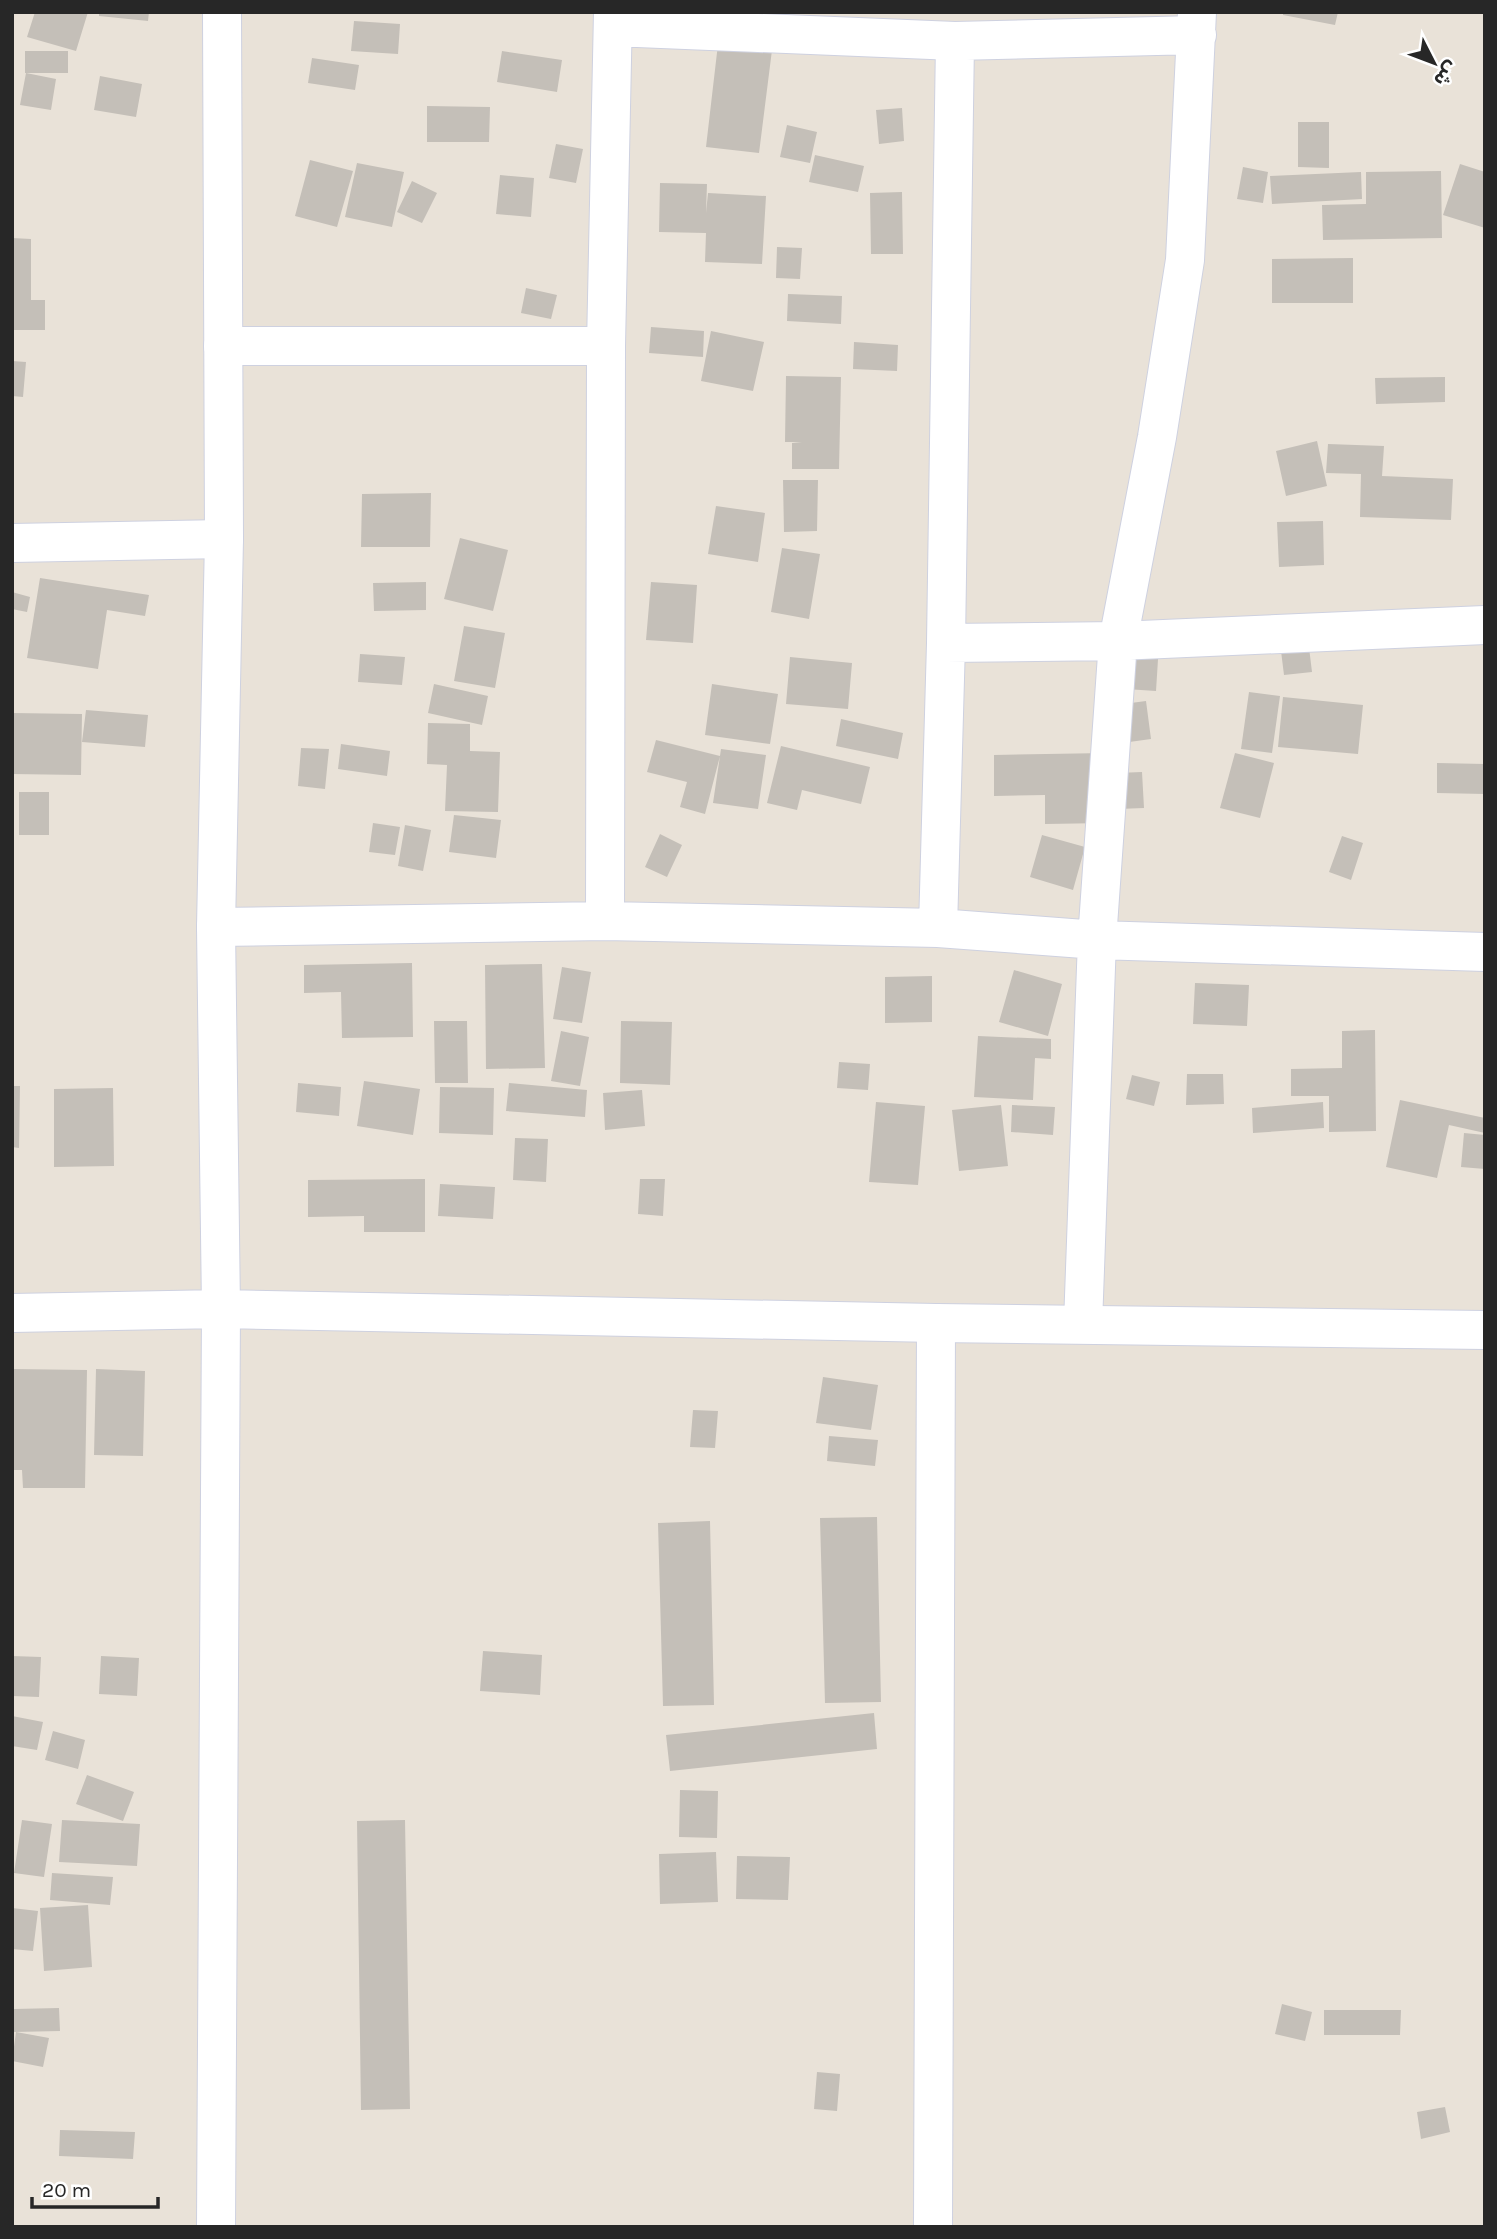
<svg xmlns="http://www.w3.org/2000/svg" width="1497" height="2239" font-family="Karla,'Noto Sans Arabic',sans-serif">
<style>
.building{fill:#c4bfb8}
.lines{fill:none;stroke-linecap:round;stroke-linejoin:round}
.street-casing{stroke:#ced1e0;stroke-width:40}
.secondary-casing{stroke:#ced1e0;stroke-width:40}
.street{stroke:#fff;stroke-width:38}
.secondary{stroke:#fff;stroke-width:38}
</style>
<rect width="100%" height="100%" fill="#e9e2d8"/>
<!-- building -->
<path class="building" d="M 35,12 L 88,12 L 76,51 L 27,37 Z
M 99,12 L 149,12 L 148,21 L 99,16 Z
M 1283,12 L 1338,12 L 1335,25 L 1283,15 Z
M 354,21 L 400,24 L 398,54 L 351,51 Z
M 718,44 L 772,50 L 759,153 L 706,147 Z
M 25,51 L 68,51 L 68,73 L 25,73 Z
M 502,51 L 562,60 L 557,92 L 497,82 Z
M 312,58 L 359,65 L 355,90 L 308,83 Z
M 26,73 L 56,79 L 51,110 L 20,105 Z
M 100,76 L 142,84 L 136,117 L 94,110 Z
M 427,106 L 490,107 L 489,142 L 427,142 Z
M 902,108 L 904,141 L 879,144 L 876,110 Z
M 1298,122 L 1329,122 L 1329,168 L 1298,167 Z
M 787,125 L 817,132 L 810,163 L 780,157 Z
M 556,144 L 583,149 L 576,183 L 549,178 Z
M 815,155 L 864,166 L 858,192 L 809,182 Z
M 310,160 L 353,171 L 337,227 L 295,216 Z
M 357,163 L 404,172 L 392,227 L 345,217 Z
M 1460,164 L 1485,172 L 1485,228 L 1443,215 Z
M 1243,167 L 1268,172 L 1263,203 L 1237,199 Z
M 1441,171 L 1442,238 L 1323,240 L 1322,205 L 1366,204 L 1366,172 Z
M 1361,172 L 1362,199 L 1272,204 L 1270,176 Z
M 500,175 L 534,178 L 531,217 L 496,214 Z
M 412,181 L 437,193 L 422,223 L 397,212 Z
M 660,183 L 707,184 L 706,213 L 708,193 L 766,196 L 762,264 L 705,262 L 706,233 L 659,232 Z
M 902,192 L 903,254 L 871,254 L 870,193 Z
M 12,238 L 31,239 L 31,300 L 45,300 L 45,330 L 12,330 Z
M 777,247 L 802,248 L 800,279 L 776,278 Z
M 1353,258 L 1353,303 L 1272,303 L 1272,259 Z
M 526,288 L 557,295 L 551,319 L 521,313 Z
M 788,294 L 842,296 L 841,324 L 787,321 Z
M 651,327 L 704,331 L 703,357 L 649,353 Z
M 711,331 L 764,342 L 753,391 L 701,381 Z
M 854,342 L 898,345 L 897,371 L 853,369 Z
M 12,361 L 26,362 L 23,397 L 12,396 Z
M 786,376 L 841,377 L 839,469 L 792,469 L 792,443 L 802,442 L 785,442 Z
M 1445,377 L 1445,402 L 1376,404 L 1375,378 Z
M 1317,441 L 1327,486 L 1286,496 L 1276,451 Z
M 1328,444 L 1384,446 L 1382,476 L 1453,479 L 1451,520 L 1360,517 L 1361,474 L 1326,473 Z
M 783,480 L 818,480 L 817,531 L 784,532 Z
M 431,493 L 430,547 L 361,547 L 362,494 Z
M 716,506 L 765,513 L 758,562 L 708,554 Z
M 1323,521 L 1324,565 L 1279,567 L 1277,522 Z
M 460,538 L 508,550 L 493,611 L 444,599 Z
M 782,548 L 820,554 L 809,619 L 771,612 Z
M 40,578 L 149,595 L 145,616 L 107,610 L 98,669 L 27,658 Z
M 426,582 L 426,610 L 374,611 L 373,583 Z
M 651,582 L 697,585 L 693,643 L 646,640 Z
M 12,592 L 30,597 L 27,612 L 12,609 Z
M 464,626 L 505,633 L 495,688 L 454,681 Z
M 1129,627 L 1160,628 L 1156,691 L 1126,689 Z
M 1307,631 L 1312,672 L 1284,675 L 1279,635 Z
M 360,654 L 405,657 L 402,685 L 358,682 Z
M 790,657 L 852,663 L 848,709 L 786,704 Z
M 434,684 L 488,696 L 482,725 L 428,713 Z
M 712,684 L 778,694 L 770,744 L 705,735 Z
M 1249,692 L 1280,696 L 1272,753 L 1241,749 Z
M 1283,697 L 1363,705 L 1358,754 L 1278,747 Z
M 1146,701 L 1151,739 L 1122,743 L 1116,705 Z
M 86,710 L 148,715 L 145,747 L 82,742 Z
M 12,713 L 82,714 L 81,775 L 12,774 Z
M 841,719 L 903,733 L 898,759 L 836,746 Z
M 428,723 L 470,724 L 470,751 L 500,752 L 498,812 L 445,811 L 447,765 L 427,764 Z
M 656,740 L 720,756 L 705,814 L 680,807 L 687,782 L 647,772 Z
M 341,744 L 390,751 L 387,776 L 338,769 Z
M 781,746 L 870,767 L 861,804 L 802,790 L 797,810 L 767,803 Z
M 301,748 L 329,749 L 325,789 L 298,786 Z
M 721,749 L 766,755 L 758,809 L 713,803 Z
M 1106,753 L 1107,823 L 1045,824 L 1045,795 L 994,796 L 994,755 Z
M 1235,753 L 1274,763 L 1260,818 L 1220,808 Z
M 1437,763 L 1485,764 L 1485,794 L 1437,793 Z
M 1142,772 L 1144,808 L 1118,809 L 1117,773 Z
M 19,792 L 49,792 L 49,835 L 19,835 Z
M 454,815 L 501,820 L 496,858 L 449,852 Z
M 373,823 L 400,827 L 395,855 L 369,852 Z
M 405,825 L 431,830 L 423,871 L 398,866 Z
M 660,834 L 682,845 L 667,877 L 645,867 Z
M 1042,835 L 1085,847 L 1073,890 L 1030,877 Z
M 1342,836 L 1363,843 L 1351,880 L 1329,872 Z
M 412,963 L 413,1037 L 342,1038 L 341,992 L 304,993 L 304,965 Z
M 542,964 L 545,1068 L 486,1069 L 485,965 Z
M 562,967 L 591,972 L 582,1023 L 553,1019 Z
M 1014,970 L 1062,984 L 1048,1036 L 999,1022 Z
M 932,976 L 932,1022 L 885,1023 L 885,977 Z
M 1195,983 L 1249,985 L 1247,1026 L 1193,1024 Z
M 434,1021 L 467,1021 L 468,1083 L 435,1083 Z
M 621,1021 L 672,1022 L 670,1085 L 620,1083 Z
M 1375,1030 L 1376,1131 L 1329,1132 L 1329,1096 L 1291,1096 L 1291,1069 L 1342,1068 L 1342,1031 Z
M 561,1031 L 589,1037 L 580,1086 L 551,1081 Z
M 978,1036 L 1051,1039 L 1051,1059 L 1035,1058 L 1033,1100 L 974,1097 Z
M 839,1062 L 870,1064 L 868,1090 L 837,1088 Z
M 1187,1074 L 1223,1074 L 1224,1104 L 1186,1105 Z
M 1132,1075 L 1160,1082 L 1154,1106 L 1126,1099 Z
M 364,1081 L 420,1089 L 413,1135 L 357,1126 Z
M 298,1083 L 341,1087 L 339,1116 L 296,1112 Z
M 509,1083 L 587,1090 L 585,1117 L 506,1111 Z
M 12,1086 L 20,1086 L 19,1148 L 12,1147 Z
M 440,1087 L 494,1088 L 493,1135 L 439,1133 Z
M 113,1088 L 114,1166 L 54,1167 L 54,1089 Z
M 642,1090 L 645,1126 L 605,1130 L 603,1093 Z
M 1400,1100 L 1485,1118 L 1485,1133 L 1449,1125 L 1437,1178 L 1386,1167 Z
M 876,1102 L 925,1106 L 918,1185 L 869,1182 Z
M 1323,1102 L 1324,1128 L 1253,1133 L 1252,1108 Z
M 1001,1105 L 1008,1166 L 959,1171 L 952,1110 Z
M 1012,1105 L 1055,1107 L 1053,1135 L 1011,1132 Z
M 1464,1133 L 1485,1135 L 1485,1169 L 1461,1167 Z
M 515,1138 L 548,1139 L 546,1182 L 513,1180 Z
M 425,1179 L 425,1232 L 364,1232 L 364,1216 L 308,1217 L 308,1180 Z
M 640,1179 L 665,1179 L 663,1216 L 638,1214 Z
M 440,1184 L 495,1187 L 493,1219 L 438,1216 Z
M 12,1369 L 87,1370 L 85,1488 L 23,1488 L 22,1470 L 12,1470 Z
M 96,1369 L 145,1371 L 143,1456 L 94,1455 Z
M 823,1377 L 878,1385 L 871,1430 L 816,1423 Z
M 693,1410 L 718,1411 L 715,1448 L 690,1447 Z
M 829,1436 L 878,1440 L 875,1466 L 827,1461 Z
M 877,1517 L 881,1702 L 825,1703 L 820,1518 Z
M 710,1521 L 714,1705 L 663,1706 L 658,1523 Z
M 483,1651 L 542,1655 L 540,1695 L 480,1691 Z
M 12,1656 L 41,1657 L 39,1697 L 12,1696 Z
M 101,1656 L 139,1658 L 137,1696 L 99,1694 Z
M 874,1713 L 877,1749 L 670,1771 L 666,1735 Z
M 12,1716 L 43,1722 L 37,1750 L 12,1746 Z
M 53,1731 L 85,1740 L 78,1769 L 45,1760 Z
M 87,1775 L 134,1792 L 123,1821 L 76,1804 Z
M 680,1790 L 718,1791 L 717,1838 L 679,1837 Z
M 22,1820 L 52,1824 L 44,1877 L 14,1873 Z
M 62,1820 L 140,1824 L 137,1866 L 59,1862 Z
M 405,1820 L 410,2109 L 361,2110 L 357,1821 Z
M 716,1852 L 718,1902 L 660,1904 L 659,1854 Z
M 737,1856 L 790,1857 L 788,1900 L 736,1899 Z
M 52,1873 L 113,1877 L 110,1905 L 50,1900 Z
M 88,1905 L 92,1967 L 44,1971 L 40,1908 Z
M 12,1908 L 38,1911 L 33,1951 L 12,1949 Z
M 1282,2004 L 1312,2012 L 1305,2041 L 1275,2034 Z
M 59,2008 L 60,2031 L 14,2032 L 14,2009 Z
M 1324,2010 L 1401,2010 L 1400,2035 L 1324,2035 Z
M 16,2032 L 49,2038 L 43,2067 L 12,2061 Z
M 817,2072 L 840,2074 L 837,2111 L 814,2109 Z
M 1445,2107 L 1450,2132 L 1421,2139 L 1417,2112 Z
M 60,2130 L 135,2132 L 133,2159 L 59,2156 Z"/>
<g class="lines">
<defs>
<path id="street" d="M 613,27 L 955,41 L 1197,35
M 223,346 L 606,346
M 12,543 L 224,539
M 946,643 L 1118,641 L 1485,625
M 605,921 L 606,346 L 613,12
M 216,927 L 605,921 L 938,928 L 1097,940 L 1485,952
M 938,928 L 946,643 L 955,41
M 1083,1324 L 1097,940 L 1118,641 L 1157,437 L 1185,260 L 1197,12
M 933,2227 L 936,1323"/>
<path id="secondary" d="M 12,1313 L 221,1309 L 936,1323 L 1485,1330
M 216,2227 L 221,1309 L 216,927 L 224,539 L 222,12"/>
</defs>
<!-- street casing -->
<use href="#street" class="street-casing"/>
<!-- secondary casing -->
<use href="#secondary" class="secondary-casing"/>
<!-- street -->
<use href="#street" class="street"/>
<!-- secondary -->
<use href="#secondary" class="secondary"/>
</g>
<!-- border -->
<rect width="1497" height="2239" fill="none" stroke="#272727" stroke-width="28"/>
<!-- north arrow -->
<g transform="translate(1434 63) rotate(132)" stroke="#ffffff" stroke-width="5" paint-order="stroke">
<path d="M0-5L12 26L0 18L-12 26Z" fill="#272727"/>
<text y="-10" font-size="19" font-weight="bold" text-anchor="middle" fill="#272727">ش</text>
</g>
<!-- scale -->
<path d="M32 2197v10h126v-10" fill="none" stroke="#272727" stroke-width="3.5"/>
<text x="42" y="2197" font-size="21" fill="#272727" stroke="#ffffff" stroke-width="5" paint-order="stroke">20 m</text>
</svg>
